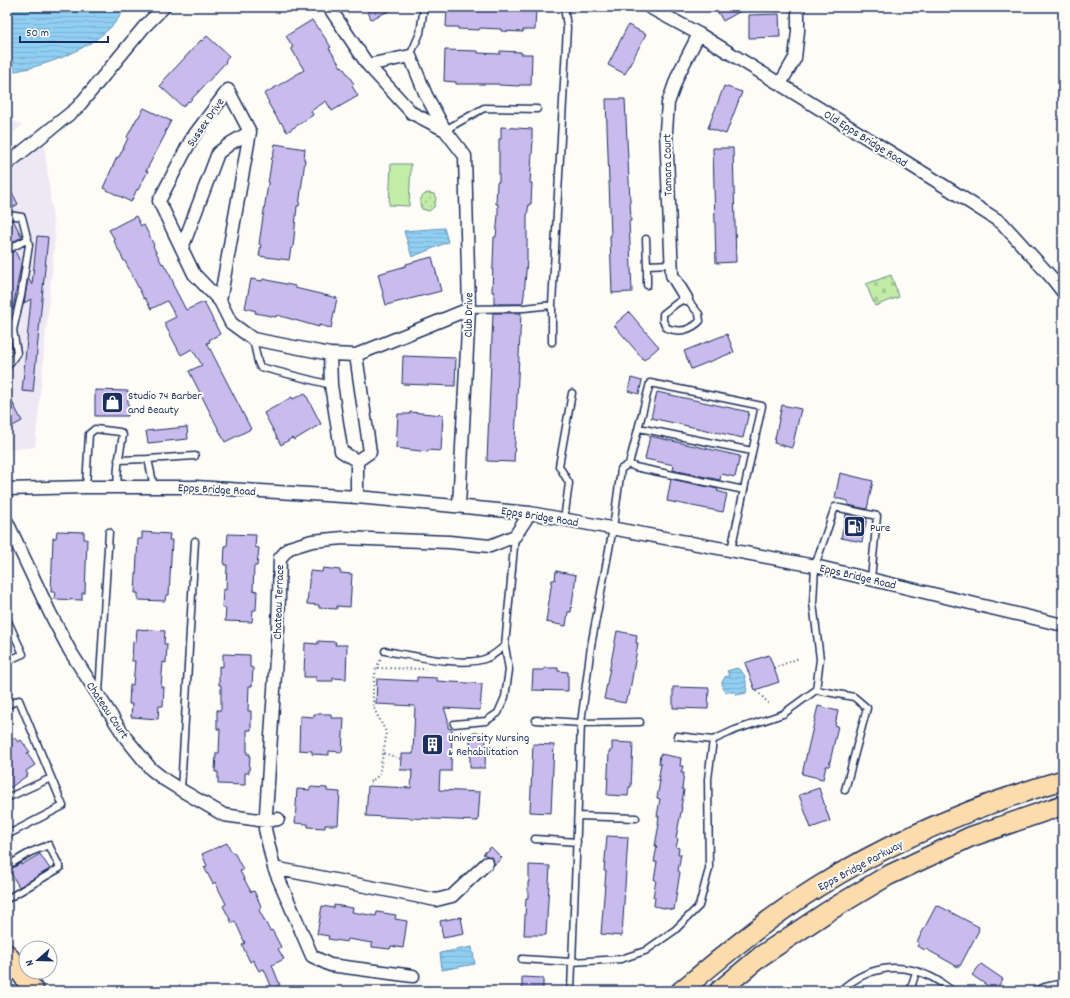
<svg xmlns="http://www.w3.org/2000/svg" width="1070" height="998" font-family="Dekko,sans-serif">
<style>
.built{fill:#eee8f4}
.green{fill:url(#green-dots);stroke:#6e8e83}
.cemetery{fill:url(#cemetery-stones);stroke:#6e8e83}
.pitch{fill:#c2eca8;stroke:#6e8e83}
.water{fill:url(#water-rules);stroke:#618fb6}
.building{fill:#cabbed;stroke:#1b2f5e}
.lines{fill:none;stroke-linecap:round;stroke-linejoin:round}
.service-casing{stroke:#1b2f5e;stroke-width:9}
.minor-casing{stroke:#1b2f5e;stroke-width:15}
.primary-casing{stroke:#1b2f5e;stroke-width:22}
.path{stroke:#1b2f5e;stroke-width:2;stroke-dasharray:1 3;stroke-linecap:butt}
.service{stroke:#fdfcf7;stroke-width:6}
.minor{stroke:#fdfcf7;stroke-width:12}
.primary{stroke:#fcdcac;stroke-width:19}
.labels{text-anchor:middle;stroke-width:4;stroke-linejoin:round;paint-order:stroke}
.street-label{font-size:12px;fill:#1b2f5e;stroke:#fdfcf7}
.poi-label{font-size:12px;fill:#1b2f5e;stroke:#fdfcf7;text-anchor:start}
</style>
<defs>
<pattern id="green-dots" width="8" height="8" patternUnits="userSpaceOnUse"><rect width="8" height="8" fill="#c2eca8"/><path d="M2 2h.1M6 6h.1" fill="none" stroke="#a6cb93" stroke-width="1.8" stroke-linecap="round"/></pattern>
<pattern id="cemetery-stones" width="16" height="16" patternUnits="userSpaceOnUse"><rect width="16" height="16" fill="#c2eca8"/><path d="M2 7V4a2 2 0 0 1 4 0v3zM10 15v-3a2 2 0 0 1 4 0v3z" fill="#a6cb93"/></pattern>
<pattern id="water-rules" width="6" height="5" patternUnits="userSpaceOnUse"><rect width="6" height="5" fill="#90cff1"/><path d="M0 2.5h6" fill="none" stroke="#7cb2d1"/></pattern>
</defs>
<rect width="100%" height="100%" fill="#fdfcf7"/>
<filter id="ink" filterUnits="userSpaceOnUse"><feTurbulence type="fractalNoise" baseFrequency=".025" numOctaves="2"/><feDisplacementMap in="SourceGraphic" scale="8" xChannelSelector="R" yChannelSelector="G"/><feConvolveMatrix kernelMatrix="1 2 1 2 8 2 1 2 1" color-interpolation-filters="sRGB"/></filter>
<g filter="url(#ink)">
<!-- built -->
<path class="built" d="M 7,119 L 22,125 L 7,138 Z
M 44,142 L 55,238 L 35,447 L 7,450 L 7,170 Z"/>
<!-- green -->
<path class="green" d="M 428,193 L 434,194 L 436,199 L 434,207 L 429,211 L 422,209 C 418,203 420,195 428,193 Z"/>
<!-- cemetery -->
<path class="cemetery" d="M 891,275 L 899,297 L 875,306 L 866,284 Z"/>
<!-- pitch -->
<path class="pitch" d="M 391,164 L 411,164 L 409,206 L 389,205 Z"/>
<!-- water -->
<path class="water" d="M 19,7 L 125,7 C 113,36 69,57 40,65 C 29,69 18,70 7,73 L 7,9 Z
M 444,228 L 448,242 L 412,257 L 404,231 Z
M 737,668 C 745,673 746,677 746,686 C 746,688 747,690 746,693 L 737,695 L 734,692 L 726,692 L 723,689 L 722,682 L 725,677 L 729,675 L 727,671 Z
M 472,947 L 475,964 L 442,970 L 440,953 Z"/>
<!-- building -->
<path class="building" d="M 366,7 L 398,7 L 371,19 Z
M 447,7 L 536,7 L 535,30 L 523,30 L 523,32 L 501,31 L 501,29 L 480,28 L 479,30 L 458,29 L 458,27 L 446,27 Z
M 715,7 L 748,7 L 723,21 Z
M 779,14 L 780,37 L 749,38 L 749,15 Z
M 312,20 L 318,29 L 319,29 L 331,47 L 329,48 L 341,67 L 342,66 L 354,84 L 352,86 L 358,96 L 332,111 L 326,101 L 311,111 L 313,115 L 287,132 L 281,122 L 280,123 L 268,103 L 269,102 L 264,94 L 304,70 L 291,48 L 293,47 L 286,36 Z
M 628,25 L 646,34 L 625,74 L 608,65 Z
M 207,36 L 229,56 L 225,61 L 226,62 L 203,87 L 189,102 L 188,101 L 183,107 L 160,86 L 164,82 L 163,81 L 179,64 L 201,40 L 202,41 Z
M 445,50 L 478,51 L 478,53 L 500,54 L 500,51 L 521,52 L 521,54 L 532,54 L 531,85 L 519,85 L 519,86 L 499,85 L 499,84 L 456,84 L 456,82 L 444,81 Z
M 724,86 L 742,92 L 726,134 L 708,128 Z
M 606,99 L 625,99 L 631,221 L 629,221 L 632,292 L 612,293 L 610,236 L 611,236 Z
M 144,108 L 171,121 L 165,132 L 166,133 L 146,171 L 148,171 L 138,190 L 137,189 L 131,202 L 103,188 L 117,157 L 119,157 L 128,138 L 127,137 L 137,118 L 138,118 Z
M 501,127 L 532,129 L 532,140 L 533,140 L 530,183 L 532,183 L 531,204 L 529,204 L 527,216 L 527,260 L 524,295 L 523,302 L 522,302 L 522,304 L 494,304 L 494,292 L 492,292 L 494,237 L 496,237 L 498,215 L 498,204 L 496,204 L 497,182 L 499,182 L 499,139 L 501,139 Z
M 275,144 L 305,149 L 304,160 L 305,160 L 299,206 L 297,206 L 293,248 L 291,248 L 289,260 L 259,256 L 261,245 L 259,244 L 272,157 L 273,157 Z
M 713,148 L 733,148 L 736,262 L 716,263 Z
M 7,183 L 18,204 L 7,211 Z
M 136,216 L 141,226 L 144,225 L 154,245 L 153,246 L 162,264 L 163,263 L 170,275 L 174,284 L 173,285 L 186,310 L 204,302 L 220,334 L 209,340 L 210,342 L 207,343 L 251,429 L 225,442 L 189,371 L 202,365 L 192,349 L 181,355 L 164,323 L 176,317 L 167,301 L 151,309 L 145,298 L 144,299 L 125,261 L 124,261 L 114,241 L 115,240 L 109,230 Z
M 7,220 L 13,220 L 22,237 L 7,245 Z
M 37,236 L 48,237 L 33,392 L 22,391 L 31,299 L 24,303 L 28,278 L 32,285 Z
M 15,251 L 21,264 L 13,309 L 7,312 L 7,254 Z
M 432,257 L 441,291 L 386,305 L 378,274 L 406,266 L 406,264 Z
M 251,279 L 262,281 L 263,279 L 295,286 L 295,288 L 337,298 L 331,328 L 319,325 L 319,327 L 277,315 L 276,317 L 255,313 L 256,311 L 245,308 Z
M 629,312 L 659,347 L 644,360 L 614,325 Z
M 493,313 L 521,313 L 514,462 L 487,461 Z
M 727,334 L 734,352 L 691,369 L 684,351 Z
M 403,356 L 456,358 L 455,386 L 402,384 Z
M 631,378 L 642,381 L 639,394 L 628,391 Z
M 95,390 L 128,391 L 128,416 L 95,416 Z
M 7,392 L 22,421 L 7,429 Z
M 657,392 L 749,412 L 743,438 L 651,418 Z
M 305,393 L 321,424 L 294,440 L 292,438 L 281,445 L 264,413 L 292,397 L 293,399 Z
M 782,405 L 801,409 L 792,448 L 774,443 Z
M 410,412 L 443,415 L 441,451 L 428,450 L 428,452 L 396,448 L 398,414 L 410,414 Z
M 187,427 L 188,439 L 148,443 L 146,431 Z
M 650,436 L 740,456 L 735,477 L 721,474 L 720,480 L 673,470 L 674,465 L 645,459 Z
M 840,473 L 873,481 L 867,509 L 848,505 L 848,501 L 835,498 Z
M 671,479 L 718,489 L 717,491 L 727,494 L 723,512 L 667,501 Z
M 846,514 L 867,518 L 862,542 L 841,538 Z
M 57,531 L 84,532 L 84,539 L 87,539 L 85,593 L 82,593 L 82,600 L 54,599 L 55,592 L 51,592 L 53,538 L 56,538 Z
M 142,532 L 170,534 L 169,540 L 172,540 L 169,595 L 166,595 L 165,601 L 138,600 L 138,593 L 135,593 L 138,539 L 142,539 Z
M 228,534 L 256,535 L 255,547 L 259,548 L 257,566 L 254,566 L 253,590 L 257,591 L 256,610 L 253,610 L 252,622 L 225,621 L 226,608 L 222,608 L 223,589 L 226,590 L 227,565 L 224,565 L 225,546 L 227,546 Z
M 323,568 L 340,570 L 340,573 L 352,574 L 350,607 L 337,606 L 337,609 L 319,608 L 319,605 L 307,604 L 310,571 L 322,572 Z
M 556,571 L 576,575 L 571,612 L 568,612 L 566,626 L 546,622 L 552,580 L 555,580 Z
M 137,629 L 165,631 L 164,644 L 167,644 L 166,663 L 163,662 L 161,687 L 164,687 L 163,706 L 159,706 L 158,719 L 131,717 L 132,704 L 129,704 L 130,685 L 133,685 L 135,661 L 132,661 L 133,641 L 136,642 Z
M 617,631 L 637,635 L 636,643 L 638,643 L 629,696 L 627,696 L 625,703 L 604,699 Z
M 318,641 L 336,642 L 335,645 L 347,645 L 346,679 L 333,678 L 333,681 L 316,681 L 316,677 L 304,677 L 305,643 L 318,644 Z
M 223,654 L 250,655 L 250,667 L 253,668 L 252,686 L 249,686 L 248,711 L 251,711 L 251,730 L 247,730 L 247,754 L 250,754 L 249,773 L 245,773 L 245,785 L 218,784 L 218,772 L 215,772 L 216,753 L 219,753 L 220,729 L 217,729 L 217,710 L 221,710 L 221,685 L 219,685 L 219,666 L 223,667 Z
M 769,655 L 779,682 L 755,690 L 745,663 Z
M 544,668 L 558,668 L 558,671 L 568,672 L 568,691 L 532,690 L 533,670 L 544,670 Z
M 417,677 L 437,678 L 437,681 L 482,684 L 480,710 L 444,708 L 448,719 L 448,728 L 452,729 L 451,771 L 440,771 L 439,790 L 480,792 L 478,821 L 366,816 L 368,786 L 411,788 L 412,770 L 400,770 L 401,759 L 401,754 L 413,754 L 415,706 L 376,704 L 377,679 L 417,681 Z
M 673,687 L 709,688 L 708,709 L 673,708 Z
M 818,706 L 838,711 L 835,725 L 838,726 L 829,766 L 826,766 L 823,779 L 802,774 Z
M 314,714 L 331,714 L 331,718 L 344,718 L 342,752 L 329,751 L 329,755 L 312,754 L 312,751 L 299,750 L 300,716 L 314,717 Z
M 470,733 L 486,733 L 485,768 L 470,768 Z
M 14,737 L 18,742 L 21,740 L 30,752 L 27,753 L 35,765 L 26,771 L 28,775 L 7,790 L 7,742 Z
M 612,742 L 633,743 L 631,787 L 629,787 L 628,796 L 607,795 L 609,751 L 612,751 Z
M 533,744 L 554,745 L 551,813 L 530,812 Z
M 660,754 L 681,758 L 680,766 L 683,766 L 681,773 L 684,773 L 682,789 L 684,790 L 681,807 L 682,807 L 676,838 L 678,839 L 676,847 L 679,848 L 678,854 L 681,854 L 678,871 L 680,872 L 674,910 L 654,906 L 655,897 L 653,897 L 656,880 L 654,880 L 657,862 L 654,862 L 657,846 L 655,846 L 659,824 L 658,824 L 659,816 L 657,816 L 660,799 L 657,798 L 660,781 L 658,781 L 661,764 L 659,764 Z
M 310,787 L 327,788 L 327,791 L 340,792 L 338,825 L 325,825 L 325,828 L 308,827 L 308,824 L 295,823 L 297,789 L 310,790 Z
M 819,788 L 830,821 L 811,828 L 799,795 Z
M 607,836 L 628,837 L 622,936 L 601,934 L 606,871 L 604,871 Z
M 227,843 L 232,853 L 234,852 L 243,870 L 240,871 L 251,892 L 254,891 L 262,908 L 259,910 L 270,931 L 272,930 L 281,947 L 278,949 L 284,959 L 272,965 L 280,985 L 272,988 L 264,969 L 259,971 L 253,960 L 250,962 L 242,945 L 245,943 L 235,921 L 232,923 L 223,906 L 226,904 L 215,882 L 213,884 L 204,867 L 207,866 L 202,854 Z
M 491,847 L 502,858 L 494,865 L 493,858 L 483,854 Z
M 40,854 L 50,869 L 19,887 L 9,870 L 21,863 L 21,865 Z
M 529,865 L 550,866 L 546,935 L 524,935 L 526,898 L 528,898 L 528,882 L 529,882 Z
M 334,905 L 353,908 L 352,912 L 376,916 L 377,912 L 396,915 L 395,919 L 407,921 L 403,948 L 391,946 L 390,949 L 372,947 L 372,943 L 348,939 L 347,942 L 328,939 L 329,936 L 317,934 L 322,906 L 334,908 Z
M 936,906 L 938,907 L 939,906 L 979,927 L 978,929 L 979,930 L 960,966 L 958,965 L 958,967 L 926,949 L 925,950 L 917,946 L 919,943 L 917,942 Z
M 461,917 L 464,934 L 443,938 L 440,921 Z
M 981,964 L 1003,979 L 995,991 L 972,975 Z
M 522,977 L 543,978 L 543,991 L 522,991 Z"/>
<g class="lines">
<defs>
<path id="service" d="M 410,56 L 420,33 L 424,7
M 445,130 L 484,108 L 537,109
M 7,216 L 9,215 L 22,217 L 29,245 L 21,296 L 13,330 L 17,353 L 7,367
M 646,239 L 647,265
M 7,250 L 28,239
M 647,285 L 647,265 L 671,264
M 686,298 L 699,314 L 700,321 C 691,330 679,333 667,328 L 663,321 L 663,314 L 677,303 Z
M 469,309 L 524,308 L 552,305
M 7,319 L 13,330
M 253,339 L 258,362 L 260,367 L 331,385
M 552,342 L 552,305 L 567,27 L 564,7
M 639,428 L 752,451
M 148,459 L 195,456
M 118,460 L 148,459 L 154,487
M 629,464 L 635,467 L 744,490
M 86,487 L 89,434 L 95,429 L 120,432 L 123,435 C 120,452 116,469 118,487
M 564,520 L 569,483 L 559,466 L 572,393
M 7,619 L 23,654 L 7,661
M 385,651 C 410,655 465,668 487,658 C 493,656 499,650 505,646 L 515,536
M 816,690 L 854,697 L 867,708 L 845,790
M 99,692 L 109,532
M 7,705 L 19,700 L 63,806 L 7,835
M 536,720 L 581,723 L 640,722
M 454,724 L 486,721 L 498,713 L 505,697 L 509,670 L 505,646
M 677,736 L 713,740
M 181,790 L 195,541
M 7,798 L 51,778
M 578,816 L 636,818
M 535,839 L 577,842
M 7,866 L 31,852 L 49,845 L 60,868 L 7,899
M 522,959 L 572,962 L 621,959 L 645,951 L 675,930 L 699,906 L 709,869 L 708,779 L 713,740 L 735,730 L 783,714 L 816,690 L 820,659 L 813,603 L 815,566 L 835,507 L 877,516 L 871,579
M 571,991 L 581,723 L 591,646 L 613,528 L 621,469 L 629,464 L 650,383 L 762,406 L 731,550
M 840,991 C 865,968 897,961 929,976 C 937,979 945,986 953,991
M 910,991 L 916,972
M 1035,991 L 1045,987 L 1063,983"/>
<path id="minor" d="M 329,7 L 368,65 L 412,113 L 445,130
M 649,7 L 699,34 L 938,182 L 1002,223 L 1052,278 L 1063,292
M 368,65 L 410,56 L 426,95 L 445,130 L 465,156 L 469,309 L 459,506
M 780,84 L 795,58 L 798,31 L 798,7
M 7,164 L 77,108 L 144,27 L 164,7
M 182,248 L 218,153 L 231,143 L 250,132
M 686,298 L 672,275 L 666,131 L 668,103 L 678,75 L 699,34
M 220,301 L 194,274 L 159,201 L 192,138 L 228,90 L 250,132 L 220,301 L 231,323 L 253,339 L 330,354 L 356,355 L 469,309
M 330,354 L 331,385 L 340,443 L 341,451 L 357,461 L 370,452 L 356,355
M 7,489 L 86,487 L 196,487 L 357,497 L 530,513 L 815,566 L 1063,625
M 357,497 L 357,461
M 7,522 L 50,613 L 70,651 L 125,737 L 151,769 L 165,780 L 181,790 L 224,815 L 266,821 L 278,819
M 274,868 L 436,900 L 452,896 L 487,863
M 413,976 L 330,965 L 312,956 L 274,868 L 265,829 L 278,628 L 280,558 L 289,548 L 312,541 L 343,538 L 449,542 L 490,546 L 515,536 L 530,513"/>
<path id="primary" d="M 7,954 L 34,991
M 681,991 C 724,955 768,918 816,888 C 892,840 977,805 1063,780
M 719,991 L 761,956 L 827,912 L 887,876 L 970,837 L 1063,805"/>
</defs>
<!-- service casing -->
<use href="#service" class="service-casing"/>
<!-- minor casing -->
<use href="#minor" class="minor-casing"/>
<!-- primary casing -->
<use href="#primary" class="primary-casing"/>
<!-- path -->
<path class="path" d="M 376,668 L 381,659
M 774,668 L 799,658
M 373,690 L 376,668 L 426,669
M 757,691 L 770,705
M 384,753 L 401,759
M 370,782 L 378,776 L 380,770 L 386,737 L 385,730 L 375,711 L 373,704 L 373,690"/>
<!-- service -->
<use href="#service" class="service"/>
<!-- minor -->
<use href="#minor" class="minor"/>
<!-- primary -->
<use href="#primary" class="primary"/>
</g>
</g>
<!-- icons -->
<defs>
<symbol id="shop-square" viewBox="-11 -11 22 22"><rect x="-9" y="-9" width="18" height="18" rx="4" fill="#1b2f5e" stroke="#fdfcf7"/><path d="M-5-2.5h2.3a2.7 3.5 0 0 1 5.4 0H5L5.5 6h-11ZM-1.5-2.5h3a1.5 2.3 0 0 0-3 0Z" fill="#fff"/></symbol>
<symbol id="fuel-square" viewBox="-11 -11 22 22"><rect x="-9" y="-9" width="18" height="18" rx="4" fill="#1b2f5e" stroke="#fdfcf7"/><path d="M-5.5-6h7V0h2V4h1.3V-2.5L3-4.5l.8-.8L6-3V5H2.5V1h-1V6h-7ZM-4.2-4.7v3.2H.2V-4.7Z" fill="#fff"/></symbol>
<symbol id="building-square" viewBox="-11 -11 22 22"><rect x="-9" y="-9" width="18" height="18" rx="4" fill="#1b2f5e" stroke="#fdfcf7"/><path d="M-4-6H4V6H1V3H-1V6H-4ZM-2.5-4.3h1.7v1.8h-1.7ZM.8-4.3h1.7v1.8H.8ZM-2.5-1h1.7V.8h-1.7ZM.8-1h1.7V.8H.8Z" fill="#fff"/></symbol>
</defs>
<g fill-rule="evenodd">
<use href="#shop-square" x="100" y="390" width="25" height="25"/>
<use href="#fuel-square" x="842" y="514" width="25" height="25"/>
<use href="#building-square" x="420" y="732" width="25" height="25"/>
</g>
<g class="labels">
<!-- street labels -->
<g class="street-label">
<text transform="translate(205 122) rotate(-55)" y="4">Sussex Drive</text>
<text transform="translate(866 138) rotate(32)" y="4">Old Epps Bridge Road</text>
<text transform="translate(667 165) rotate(-91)" y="4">Tamara Court</text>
<text transform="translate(468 315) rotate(-89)" y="4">Club Drive</text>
<text transform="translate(217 489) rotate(3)" y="4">Epps Bridge Road</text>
<text transform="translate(540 516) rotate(9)" y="4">Epps Bridge Road</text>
<text transform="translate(858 576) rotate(13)" y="4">Epps Bridge Road</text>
<text transform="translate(278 602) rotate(-88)" y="4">Chateau Terrace</text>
<text transform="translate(108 710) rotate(56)" y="4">Chateau Court</text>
<text transform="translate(860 865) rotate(-28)" y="4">Epps Bridge Parkway</text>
</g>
<!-- poi labels -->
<g class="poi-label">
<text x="128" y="399">Studio 74 Barber<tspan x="128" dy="14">and Beauty</tspan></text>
<text x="870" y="531">Pure</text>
<text x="448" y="741">University Nursing<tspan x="448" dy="14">&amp; Rehabilitation</tspan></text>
</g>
</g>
<!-- margin -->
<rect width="1070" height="998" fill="none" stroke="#fdfcf7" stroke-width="24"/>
<rect x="12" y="12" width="1046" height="974" fill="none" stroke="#1b2f5e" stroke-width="1.5" filter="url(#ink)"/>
<!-- north arrow -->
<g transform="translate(38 960) rotate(250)"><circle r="19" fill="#fdfcf7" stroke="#a3aaba"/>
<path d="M0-3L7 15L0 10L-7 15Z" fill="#1b2f5e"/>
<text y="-6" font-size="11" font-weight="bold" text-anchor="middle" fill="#1b2f5e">N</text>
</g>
<!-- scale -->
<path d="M20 36v6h88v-6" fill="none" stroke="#1b2f5e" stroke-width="2"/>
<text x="26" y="36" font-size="12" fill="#1b2f5e" stroke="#fdfcf7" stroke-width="3" paint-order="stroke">50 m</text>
</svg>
